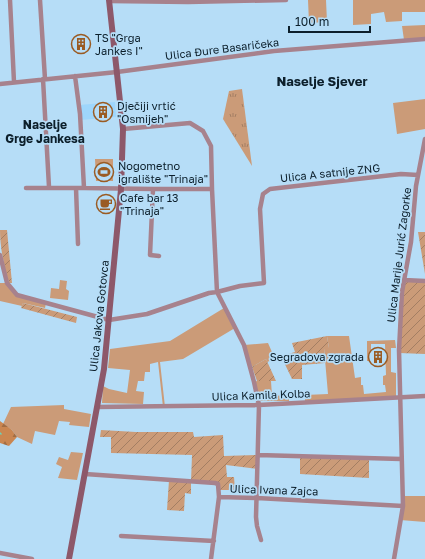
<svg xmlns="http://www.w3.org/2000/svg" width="425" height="559" font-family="'Golos Text',sans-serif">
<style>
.built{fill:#9ed6fc}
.grass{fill:#cb9b78}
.forest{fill:url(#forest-firs)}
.park{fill:url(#park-tufts)}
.garden{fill:url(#garden-furrows)}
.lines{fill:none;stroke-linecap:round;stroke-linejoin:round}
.stream{stroke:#65d5be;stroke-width:1.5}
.street{stroke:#a7828d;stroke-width:4.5}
.secondary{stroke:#8d586a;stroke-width:6}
.labels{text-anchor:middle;stroke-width:3.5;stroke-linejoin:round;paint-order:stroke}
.poi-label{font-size:11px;fill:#0c1f2b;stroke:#b6ddf7;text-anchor:start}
.street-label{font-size:11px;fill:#0c1f2b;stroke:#b6ddf7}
.neighbourhood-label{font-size:12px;font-weight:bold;fill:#0c1f2b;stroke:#b6ddf7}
.quarter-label{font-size:13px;font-weight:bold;fill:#0c1f2b;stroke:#b6ddf7}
</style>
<defs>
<pattern id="forest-firs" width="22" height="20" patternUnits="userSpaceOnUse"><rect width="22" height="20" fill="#ca8651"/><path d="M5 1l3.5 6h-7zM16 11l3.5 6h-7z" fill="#a26d43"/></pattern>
<pattern id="park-tufts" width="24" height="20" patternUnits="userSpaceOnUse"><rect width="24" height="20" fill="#cb9b78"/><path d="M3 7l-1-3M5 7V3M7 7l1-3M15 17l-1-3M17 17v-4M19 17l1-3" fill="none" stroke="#a37e63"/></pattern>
<pattern id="garden-furrows" width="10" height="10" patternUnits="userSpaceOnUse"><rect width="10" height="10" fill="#cb9b78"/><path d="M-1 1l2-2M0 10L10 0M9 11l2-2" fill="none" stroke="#a37e63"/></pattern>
</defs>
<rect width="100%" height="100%" fill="#b6ddf7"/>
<!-- built -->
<path class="built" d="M 115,102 L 116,117 L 80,120 L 79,105 Z"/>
<!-- grass -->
<path class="grass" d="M 308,0 L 326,0 L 327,22 L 309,23 Z
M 353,0 L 425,0 L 425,12 L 402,12 L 402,21 L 386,22 L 384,12 L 371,14 L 371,24 L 353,25 Z
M 425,25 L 425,39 L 404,40 L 402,26 Z
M 425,99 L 425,129 L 397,134 L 393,103 Z
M 95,159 L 113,159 L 113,181 L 96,181 Z
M 60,280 L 67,281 L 66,289 L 69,291 L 68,300 L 50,298 L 51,288 L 59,289 Z
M 0,283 L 7,283 L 17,295 L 46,303 L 45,308 L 23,303 L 22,306 L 0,301 Z
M 224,308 L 235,328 L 183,359 L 160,362 L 165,407 L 163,407 L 158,362 L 150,364 L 150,372 L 145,372 L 144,381 L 138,381 L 136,391 L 144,392 L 143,404 L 102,403 L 103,386 L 109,389 L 127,393 L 130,370 L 108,368 L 110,349 L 170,341 Z
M 327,336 L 349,336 L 355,378 L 361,377 L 361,385 L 363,385 L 364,394 L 386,392 L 385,385 L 383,385 L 383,376 L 386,375 L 385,344 L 371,344 L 371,361 L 367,361 L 367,341 L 395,340 L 396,348 L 391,348 L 391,372 L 396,373 L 396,397 L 305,403 L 305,395 L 328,394 L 324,348 L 329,348 Z
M 268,343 L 275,359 L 267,362 L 266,359 L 252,367 L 244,345 Z
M 257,381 L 271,381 L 272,396 L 289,395 L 289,401 L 258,401 L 254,382 Z
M 64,405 L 64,409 L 91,414 L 89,427 L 69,425 L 70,422 L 59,421 L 55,435 L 35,431 L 32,444 L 17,437 L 12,430 L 3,424 L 11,407 Z
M 71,452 L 83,453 L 77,480 L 58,478 L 62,467 L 56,464 L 59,457 L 68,460 Z
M 402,496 L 425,496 L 425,522 L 400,520 Z"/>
<!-- forest -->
<path class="forest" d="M 0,421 L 12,430 L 17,437 L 9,446 L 0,443 Z"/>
<!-- park -->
<path class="park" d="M 242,89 L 252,166 L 223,119 L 229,91 Z"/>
<!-- garden -->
<path class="garden" d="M 0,230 L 7,230 L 12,283 L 9,283 C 4,266 0,248 0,230 Z
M 418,232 L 425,232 L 425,277 L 425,274 Z
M 404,280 L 425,281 L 425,354 L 399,353 Z
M 23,303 L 77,317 L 76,323 L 21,308 Z
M 327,336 L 329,348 L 324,349 L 325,363 L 302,365 L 302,379 L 292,379 L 281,356 L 295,352 L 292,343 Z
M 266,359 L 276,381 L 257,381 L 252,367 Z
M 101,430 L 136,432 L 193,432 L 194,437 L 223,435 L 224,456 L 257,455 L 258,469 L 226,465 L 227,477 L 234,477 L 235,490 L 220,490 L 218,484 L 191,482 L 191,494 L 185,493 L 184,511 L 167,510 L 169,480 L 191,482 L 192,455 L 111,453 L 111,437 L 100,437 Z
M 300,456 L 369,459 L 369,478 L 300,474 Z"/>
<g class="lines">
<!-- stream -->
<path class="stream" d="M 0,433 L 1,434"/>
<!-- street -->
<path class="street" d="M 10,0 L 14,82
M 40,0 L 45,79
M 109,1 L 188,2 L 286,0
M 75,76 L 80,114 L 84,188 L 153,189 L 212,189 L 211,146 L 203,131 L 190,123 L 123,129
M 43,79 L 49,187
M 0,84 L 117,72 L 274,51 L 425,39
M 26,188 L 84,188
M 76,188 L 78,244
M 153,189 L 150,255 L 159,256
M 0,255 L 7,283 L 17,295 L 109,320 L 147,314 L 209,293 L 217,292 L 212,189
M 404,280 L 425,281
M 97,407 L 259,405 L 425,396
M 258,455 L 401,459
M 85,474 L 215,483 L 218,484 L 219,497 L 257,498 L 403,506
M 121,536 L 214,541
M 261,540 L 257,526 L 256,517 L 259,405 L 254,382 L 244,345 L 217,292 L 240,286 L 264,283 L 260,209 L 263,194 L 270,189 L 401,174 L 418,175
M 0,553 L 32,559
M 211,559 L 219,497
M 394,559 L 403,506 L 399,350 L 402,292 L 411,242 L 416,186 L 425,139"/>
<!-- secondary -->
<path class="secondary" d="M 69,559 L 104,369 L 121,189 L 123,129 L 109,0"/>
</g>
<!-- icons -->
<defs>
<symbol id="building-ring" viewBox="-11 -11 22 22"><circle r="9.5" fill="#b6ddf7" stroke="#9a5b23" stroke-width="1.5"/><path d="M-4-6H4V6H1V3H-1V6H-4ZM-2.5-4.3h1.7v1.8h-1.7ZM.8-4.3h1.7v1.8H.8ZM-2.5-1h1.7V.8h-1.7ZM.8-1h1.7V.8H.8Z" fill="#9a5b23"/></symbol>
<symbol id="stadium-ring" viewBox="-11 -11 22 22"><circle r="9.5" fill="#b6ddf7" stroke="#9a5b23" stroke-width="1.5"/><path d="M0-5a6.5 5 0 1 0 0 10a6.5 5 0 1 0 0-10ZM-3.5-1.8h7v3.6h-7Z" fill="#9a5b23"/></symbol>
<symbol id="cafe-ring" viewBox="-11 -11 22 22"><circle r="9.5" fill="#b6ddf7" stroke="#9a5b23" stroke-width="1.5"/><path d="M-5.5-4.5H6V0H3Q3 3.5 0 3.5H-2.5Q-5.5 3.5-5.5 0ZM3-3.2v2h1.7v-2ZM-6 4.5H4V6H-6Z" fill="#9a5b23"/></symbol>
</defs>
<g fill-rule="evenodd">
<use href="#building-ring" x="70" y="33" width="22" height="22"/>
<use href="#building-ring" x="92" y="101" width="22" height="22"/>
<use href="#stadium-ring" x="93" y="161" width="22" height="22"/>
<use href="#cafe-ring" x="95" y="193" width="22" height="22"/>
<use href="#building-ring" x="367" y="346" width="22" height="22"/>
</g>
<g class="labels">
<!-- poi labels -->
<g class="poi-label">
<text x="95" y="42">TS "Grga<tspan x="95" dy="13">Jankes I"</tspan></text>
<text x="117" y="110">Dječiji vrtić<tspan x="117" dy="13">"Osmijeh"</tspan></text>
<text x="118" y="170">Nogometno<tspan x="118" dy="13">igralište "Trinaja"</tspan></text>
<text x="120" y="202">Cafe bar 13<tspan x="120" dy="13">"Trinaja"</tspan></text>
<text x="364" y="361" text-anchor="end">Segradova zgrada</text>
</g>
<!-- street labels -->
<g class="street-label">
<text transform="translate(222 49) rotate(-7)" y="4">Ulica Đure Basaričeka</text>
<text transform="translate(330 173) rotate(-6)" y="4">Ulica A satnije ZNG</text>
<text transform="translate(399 255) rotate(-83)" y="4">Ulica Marije Jurić Zagorke</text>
<text transform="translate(99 316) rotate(-84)" y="4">Ulica Jakova Gotovca</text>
<text transform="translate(261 395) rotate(-2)" y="4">Ulica Kamila Kolba</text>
<text transform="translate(274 490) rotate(2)" y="4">Ulica Ivana Zajca</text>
</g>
<!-- neighbourhood labels -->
<g class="neighbourhood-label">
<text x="45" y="129">Naselje<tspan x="45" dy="14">Grge Jankesa</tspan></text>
</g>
<!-- quarter labels -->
<g class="quarter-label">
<text x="322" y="86">Naselje Sjever</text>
</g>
</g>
<!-- scale -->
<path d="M289 26v6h81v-6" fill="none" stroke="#0c1f2b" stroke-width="2"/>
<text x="295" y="26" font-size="12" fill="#0c1f2b" stroke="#b6ddf7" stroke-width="3" paint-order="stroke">100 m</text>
</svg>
